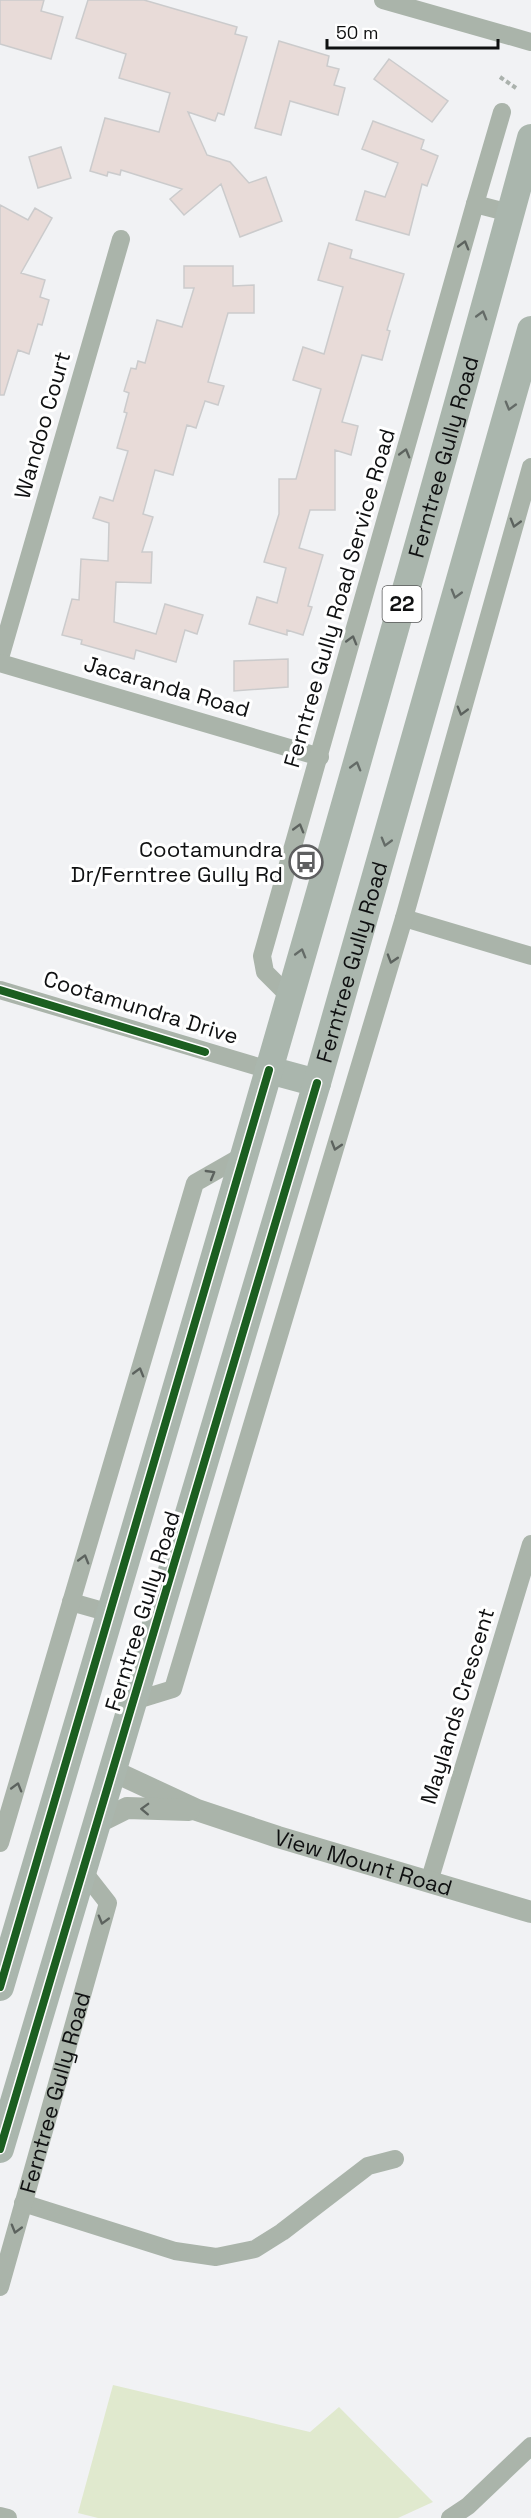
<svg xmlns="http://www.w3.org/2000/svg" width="531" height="2518" font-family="'Space Grotesk',sans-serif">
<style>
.green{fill:#e0e9ce}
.building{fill:#e8dbd8;stroke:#cbcbcc;stroke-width:1.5}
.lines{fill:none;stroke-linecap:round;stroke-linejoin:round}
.path{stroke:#abb2ad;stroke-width:4;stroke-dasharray:4.5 3;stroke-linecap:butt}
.minor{stroke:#aab4aa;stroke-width:18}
.tertiary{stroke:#aab4aa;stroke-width:22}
.primary{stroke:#aab6ad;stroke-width:28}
.cycleway-casing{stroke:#fff;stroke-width:11}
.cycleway{stroke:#1b5e20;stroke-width:8}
.oneway{stroke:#5c625e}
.oneway2{stroke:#646b67}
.labels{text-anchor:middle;stroke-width:6;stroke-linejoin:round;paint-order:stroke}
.shield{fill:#fff;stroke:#575858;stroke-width:1.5}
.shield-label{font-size:21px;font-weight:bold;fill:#0f1011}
.street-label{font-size:22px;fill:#0f1011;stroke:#fff}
.poi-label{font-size:22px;fill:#0f1011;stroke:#fff;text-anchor:end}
</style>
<rect width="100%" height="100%" fill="#f1f2f4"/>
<!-- green -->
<path class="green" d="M 113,2385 L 310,2432 L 339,2407 L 433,2502 L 398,2518 L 98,2518 L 78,2513 Z"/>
<!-- building -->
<path class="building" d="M 0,0 L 44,0 L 41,11 L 63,17 L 51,59 L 0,44 Z
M 88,0 L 144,0 L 237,27 L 235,34 L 247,37 L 224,115 L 218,113 L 215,121 L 188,112 L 207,155 L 230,162 L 249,183 L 266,177 L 282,221 L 240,237 L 221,184 L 184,215 L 170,199 L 182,189 L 121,170 L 120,175 L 108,172 L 107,176 L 90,171 L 105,118 L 159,132 L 170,93 L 119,78 L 126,54 L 76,38 Z
M 279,41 L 329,56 L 327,66 L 339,69 L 334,85 L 345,88 L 338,115 L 290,101 L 281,135 L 255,128 Z
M 389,59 L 448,101 L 432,122 L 374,79 Z
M 373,121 L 424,140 L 421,149 L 438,156 L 427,186 L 422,184 L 409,235 L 356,220 L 365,191 L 385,197 L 398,163 L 362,149 Z
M 61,147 L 71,178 L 38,188 L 29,157 Z
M 0,205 L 28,220 L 35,208 L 52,218 L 21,273 L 45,280 L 40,297 L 49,300 L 42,325 L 38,324 L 29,354 L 18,350 L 4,395 L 0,395 Z
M 329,243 L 352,250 L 350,258 L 404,274 L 387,330 L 390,331 L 382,360 L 362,355 L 342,422 L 358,426 L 351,455 L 335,450 L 335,510 L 310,510 L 299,548 L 323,555 L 308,606 L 312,607 L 303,635 L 287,630 L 287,635 L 249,624 L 257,597 L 277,603 L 286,568 L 264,562 L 279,514 L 279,479 L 296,479 L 321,389 L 293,380 L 303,347 L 324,354 L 343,287 L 318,280 Z
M 184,266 L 233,266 L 233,286 L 254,285 L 254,313 L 228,313 L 208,382 L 224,386 L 218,405 L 205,401 L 196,428 L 187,425 L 173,475 L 155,470 L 143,514 L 153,517 L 142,552 L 152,552 L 151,583 L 116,582 L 114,622 L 156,634 L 165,604 L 203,615 L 197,634 L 185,630 L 176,662 L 136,650 L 134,659 L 81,644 L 82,640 L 62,635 L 72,599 L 79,600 L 81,559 L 108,561 L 109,523 L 93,518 L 100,497 L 113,501 L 128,451 L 117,448 L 127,413 L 124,412 L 129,393 L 124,391 L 131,368 L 136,369 L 138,361 L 145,363 L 157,320 L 182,327 L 194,288 L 184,288 Z
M 288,659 L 288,687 L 234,691 L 234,661 Z"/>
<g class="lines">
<!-- path -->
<path class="path" d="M 500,77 L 516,88"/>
<!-- minor -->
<g class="minor">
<path d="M 383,0 L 531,42"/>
<path d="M 475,204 L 502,112"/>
<path d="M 0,658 L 121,239"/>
<path d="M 0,663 L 320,757"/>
<path d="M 404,918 L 531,956"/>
<path d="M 0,990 L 269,1070"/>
<path d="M 289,996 L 265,972 L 262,956 L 475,204 L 510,213"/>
<path d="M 71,1602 L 110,1613"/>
<path d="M 134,1701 L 173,1689 L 404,918 L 531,467"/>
<path d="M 0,1843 L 195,1183 L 244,1155"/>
<path d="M 429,1882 L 531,1544"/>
<path d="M 23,2203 L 175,2251 L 216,2257 L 255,2249 L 282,2232 L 368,2166 L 395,2159"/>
<path id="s1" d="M 0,2287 L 108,1903 L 83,1871"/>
<path d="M 0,2516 L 8,2518"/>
<path d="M 450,2518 L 468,2506 L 531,2446"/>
</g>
<!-- tertiary -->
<g class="tertiary">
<path id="s2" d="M 113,1771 L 197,1810 L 278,1837 L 531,1912"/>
<path d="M 97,1823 L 127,1808 L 189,1810"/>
</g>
<!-- primary -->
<g class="primary">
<path d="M 269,1070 L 317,1083"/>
<path id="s3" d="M 0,1987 C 182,1372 363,756 531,138"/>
<path id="s4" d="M 0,2149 L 317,1083 L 531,330"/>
</g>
<defs>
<path id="cycleway" d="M 0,990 L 205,1052
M 0,1987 L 269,1070
M 0,2149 L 317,1083"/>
</defs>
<!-- cycleway casing -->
<use href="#cycleway" class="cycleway-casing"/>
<!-- cycleway -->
<use href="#cycleway" class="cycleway"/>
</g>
<!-- one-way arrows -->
<defs><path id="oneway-chevron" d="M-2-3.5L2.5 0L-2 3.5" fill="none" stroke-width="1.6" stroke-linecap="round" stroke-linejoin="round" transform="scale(1.5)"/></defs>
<g class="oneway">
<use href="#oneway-chevron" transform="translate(464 245) rotate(-74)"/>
<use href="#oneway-chevron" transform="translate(405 453) rotate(-74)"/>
<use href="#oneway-chevron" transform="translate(515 523) rotate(106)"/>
<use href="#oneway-chevron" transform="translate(352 640) rotate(-74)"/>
<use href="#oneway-chevron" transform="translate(462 711) rotate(106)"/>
<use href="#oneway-chevron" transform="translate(299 828) rotate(-74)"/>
<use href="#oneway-chevron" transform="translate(392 959) rotate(107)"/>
<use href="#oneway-chevron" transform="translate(336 1146) rotate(107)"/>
<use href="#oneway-chevron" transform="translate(211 1174) rotate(-30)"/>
<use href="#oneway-chevron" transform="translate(139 1372) rotate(-74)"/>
<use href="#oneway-chevron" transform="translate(84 1559) rotate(-74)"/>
<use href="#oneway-chevron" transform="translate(17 1787) rotate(-74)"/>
<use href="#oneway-chevron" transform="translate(145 1809) rotate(-178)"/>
<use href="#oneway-chevron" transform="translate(103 1920) rotate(106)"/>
<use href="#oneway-chevron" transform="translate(16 2229) rotate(106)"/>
</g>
<g class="oneway2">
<use href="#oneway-chevron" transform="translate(482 315) rotate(-74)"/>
<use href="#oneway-chevron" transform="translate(510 406) rotate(106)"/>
<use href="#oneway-chevron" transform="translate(456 594) rotate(106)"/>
<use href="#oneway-chevron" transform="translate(356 766) rotate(-74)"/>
<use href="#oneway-chevron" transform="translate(386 842) rotate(106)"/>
<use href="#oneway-chevron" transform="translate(301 953) rotate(-74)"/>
</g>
<!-- icons -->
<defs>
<symbol id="bus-ring" viewBox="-11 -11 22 22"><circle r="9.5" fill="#fff" stroke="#5e5f60" stroke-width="1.5"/><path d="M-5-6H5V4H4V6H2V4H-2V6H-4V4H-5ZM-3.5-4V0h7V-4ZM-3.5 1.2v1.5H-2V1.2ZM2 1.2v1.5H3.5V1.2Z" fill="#5e5f60"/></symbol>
</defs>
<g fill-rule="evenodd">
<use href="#bus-ring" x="287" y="843" width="38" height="38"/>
</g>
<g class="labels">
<!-- shield labels -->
<rect class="shield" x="382.5" y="586" width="39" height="36" rx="4.5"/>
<g class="shield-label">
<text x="402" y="611">22</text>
</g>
<!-- street labels -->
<g class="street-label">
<text transform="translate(42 425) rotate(-74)" y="8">Wandoo Court</text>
<text dy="8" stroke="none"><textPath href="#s3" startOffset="1593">Ferntree Gully Road</textPath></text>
<text transform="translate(339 598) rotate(-74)" y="8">Ferntree Gully Road Service Road</text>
<text transform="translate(167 686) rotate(16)" y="8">Jacaranda Road</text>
<text dy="8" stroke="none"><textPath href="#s4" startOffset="1238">Ferntree Gully Road</textPath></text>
<text transform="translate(141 1007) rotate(17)" y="8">Cootamundra Drive</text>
<text transform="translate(142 1611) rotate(-73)" y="8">Ferntree Gully Road</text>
<text transform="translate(457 1706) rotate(-73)" y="8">Maylands Crescent</text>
<text dy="8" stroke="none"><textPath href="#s2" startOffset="267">View Mount Road</textPath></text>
<text dy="8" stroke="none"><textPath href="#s1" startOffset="202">Ferntree Gully Road</textPath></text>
</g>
<!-- poi labels -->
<g class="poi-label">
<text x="283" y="857">Cootamundra<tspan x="283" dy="25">Dr/Ferntree Gully Rd</tspan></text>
</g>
</g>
<!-- scale -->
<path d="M327 39v9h171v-9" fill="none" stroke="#0f1011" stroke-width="3"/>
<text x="336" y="39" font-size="18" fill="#0f1011" stroke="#ffffff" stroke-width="4.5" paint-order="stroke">50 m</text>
</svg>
